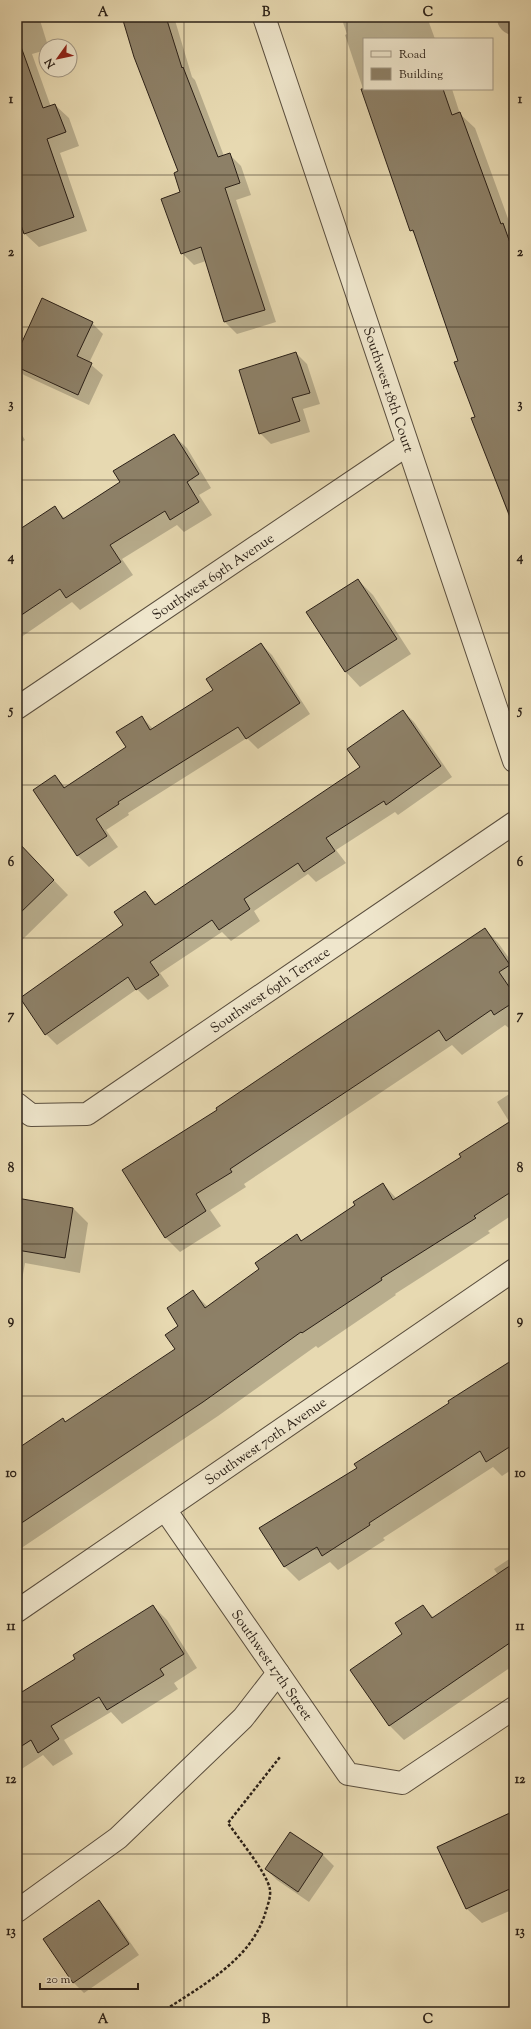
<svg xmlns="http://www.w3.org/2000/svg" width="531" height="2029" font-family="'Sorts Mill Goudy',serif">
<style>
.shadow{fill:#0003}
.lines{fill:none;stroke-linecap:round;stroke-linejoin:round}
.canal{stroke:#a79a7d;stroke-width:34}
.building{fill:#8d8067;stroke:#2b2017}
.minor-casing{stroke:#5a4e3e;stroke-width:24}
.path{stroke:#2b2017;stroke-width:2.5;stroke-dasharray:3 2;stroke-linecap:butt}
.minor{stroke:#efe6cc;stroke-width:22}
.grid{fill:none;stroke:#2b2017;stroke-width:1;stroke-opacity:0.55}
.labels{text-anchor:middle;stroke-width:3;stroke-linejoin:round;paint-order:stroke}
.street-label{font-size:14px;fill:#2b2017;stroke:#efe6cc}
.neatline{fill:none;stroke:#2b2017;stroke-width:1.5}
.grid-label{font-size:13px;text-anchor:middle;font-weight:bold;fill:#2b2017}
</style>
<rect width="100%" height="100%" fill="#e7d9b1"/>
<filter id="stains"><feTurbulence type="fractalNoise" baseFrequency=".005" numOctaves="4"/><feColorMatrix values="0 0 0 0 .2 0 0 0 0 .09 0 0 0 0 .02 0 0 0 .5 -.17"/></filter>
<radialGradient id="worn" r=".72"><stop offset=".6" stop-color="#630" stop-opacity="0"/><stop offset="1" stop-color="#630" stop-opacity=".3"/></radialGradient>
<!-- shadow -->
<path class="shadow" d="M 17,17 L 39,17 L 48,46 L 46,46 L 46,50 L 32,54 L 51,107 L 55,105 L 69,118 L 79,146 L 60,153 L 87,231 L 39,247 L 25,234 L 17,211 Z
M 123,17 L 174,17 L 192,77 L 195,80 L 224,156 L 229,154 L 241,166 L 251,195 L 236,200 L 276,322 L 237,334 L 225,322 L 206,261 L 194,265 L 182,253 L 181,192 L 179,172 Z
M 341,17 L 427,17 L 435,39 L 364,39 L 364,89 L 452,89 L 460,114 L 475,128 L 514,235 L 514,542 L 509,527 L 512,525 L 473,419 L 476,417 L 459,361 L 415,235 L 411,230 L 401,202 L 345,35 L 347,34 Z
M 92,323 L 103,334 L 89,363 L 103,375 L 89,405 L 24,375 L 17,368 L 17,356 Z
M 296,353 L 307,364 L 320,404 L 303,409 L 310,432 L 271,444 L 260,433 Z
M 17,427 L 25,440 L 17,445 Z
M 173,435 L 187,448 L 211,488 L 199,495 L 212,515 L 184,532 L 177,525 L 122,559 L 133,575 L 80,610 L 72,602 L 17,640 L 17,553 L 54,508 L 66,519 L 122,482 Z
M 358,580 L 373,595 L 411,654 L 360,687 L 346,672 L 307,613 Z
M 261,644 L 272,655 L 310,714 L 258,749 L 247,738 L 128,813 L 129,815 L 106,830 L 118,847 L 89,867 L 78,856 L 34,790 L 55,776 L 66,788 L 127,747 L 142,717 L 153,729 L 215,690 Z
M 403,711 L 414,722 L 452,777 L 398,815 L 395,812 L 336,850 L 346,863 L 316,882 L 308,874 L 254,911 L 260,921 L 231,941 L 222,932 L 160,973 L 169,986 L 148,1000 L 137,989 L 57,1045 L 46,1034 L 145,892 L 157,905 L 362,768 Z
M 17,842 L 68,895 L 21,941 L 17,937 Z
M 485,929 L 499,944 L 514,965 L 514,1026 L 510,1029 L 505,1025 L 462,1055 L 452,1045 L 244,1184 L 246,1187 L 210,1210 L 221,1226 L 180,1252 L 165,1237 L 219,1110 Z
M 514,1091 L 514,1214 L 488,1231 L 490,1233 L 395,1294 L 396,1295 L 318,1348 L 316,1346 L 218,1416 L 17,1551 L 17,1450 L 63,1420 L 66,1423 L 176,1349 L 180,1326 L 193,1292 L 208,1307 L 260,1269 L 297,1236 L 303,1242 L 356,1205 L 383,1184 L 397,1199 L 463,1157 L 510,1123 L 497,1102 Z
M 17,1199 L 73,1208 L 88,1223 L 80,1273 L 25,1263 L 19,1297 L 17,1297 Z
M 514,1360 L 514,1468 L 502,1476 L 493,1467 L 383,1538 L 385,1540 L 338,1570 L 330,1562 L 299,1581 L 284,1566 L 358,1468 Z
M 514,1556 L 514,1665 L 404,1740 L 389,1725 L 404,1634 L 423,1606 L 434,1618 L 498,1575 L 494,1569 Z
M 153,1606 L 167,1620 L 197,1668 L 174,1683 L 178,1689 L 122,1724 L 111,1712 L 64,1740 L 73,1754 L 53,1766 L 43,1755 L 17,1772 L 17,1696 L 77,1659 Z
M 514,1812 L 514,1909 L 482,1923 L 467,1909 L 439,1848 Z
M 290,1833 L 323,1855 L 334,1866 L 309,1902 L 277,1880 L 266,1869 Z
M 98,1901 L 109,1912 L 139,1955 L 84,1993 L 73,1982 Z"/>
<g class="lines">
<!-- canal -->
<path class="canal" d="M 514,17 L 514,18"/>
</g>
<!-- building -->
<path class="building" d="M 122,17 L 166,17 L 182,68 L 183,67 L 218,157 L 230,153 L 240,183 L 225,188 L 265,310 L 224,322 L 201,247 L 181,254 L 161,199 L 180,192 L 174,173 L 178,171 L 134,57 Z
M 20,44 L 43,108 L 55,104 L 66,132 L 47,139 L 74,217 L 24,234 L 17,213 L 17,45 Z
M 361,89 L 443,89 L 452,115 L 460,112 L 501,224 L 503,223 L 514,254 L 514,522 L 512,522 L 471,418 L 475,417 L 454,362 L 458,361 L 413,230 L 410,231 Z
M 42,298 L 93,322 L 77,356 L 92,363 L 78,395 L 17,367 L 17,353 Z
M 296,352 L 310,393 L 292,398 L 300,421 L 259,434 L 239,370 Z
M 174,434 L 199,474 L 187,482 L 199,502 L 170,520 L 165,511 L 110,545 L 121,562 L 66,598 L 60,589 L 17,618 L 17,531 L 55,506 L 63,519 L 120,482 L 113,471 Z
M 358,579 L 397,639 L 345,672 L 306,612 Z
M 261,643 L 300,703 L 246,739 L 238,727 L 118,802 L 119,804 L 96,819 L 107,836 L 77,856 L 33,790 L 55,775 L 64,788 L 126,747 L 116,732 L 142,716 L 150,730 L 213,690 L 206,679 Z
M 403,710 L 441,766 L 386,805 L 384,801 L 326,838 L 335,851 L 304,872 L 298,863 L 244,899 L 250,909 L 219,930 L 212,920 L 150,962 L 159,975 L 136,990 L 128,977 L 45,1035 L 20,998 L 123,925 L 114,912 L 145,891 L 155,905 L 360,767 L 347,749 Z
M 17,841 L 54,880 L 17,916 Z
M 485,928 L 510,965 L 499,972 L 514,994 L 514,1002 L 494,1015 L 491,1010 L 446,1041 L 439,1030 L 230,1169 L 232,1172 L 196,1194 L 206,1211 L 165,1238 L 122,1170 L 217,1110 L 216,1108 L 311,1044 Z
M 514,1119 L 514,1190 L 474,1216 L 476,1218 L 381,1278 L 382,1280 L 302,1333 L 301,1332 L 203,1402 L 17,1526 L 17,1449 L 63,1418 L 65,1422 L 175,1349 L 165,1335 L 178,1326 L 167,1308 L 193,1290 L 205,1308 L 259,1269 L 255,1263 L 297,1234 L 301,1241 L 355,1205 L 353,1202 L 383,1183 L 393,1200 L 461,1157 L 459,1154 Z
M 17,1198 L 73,1208 L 65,1258 L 17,1250 Z
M 514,1359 L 514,1444 L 486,1462 L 480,1451 L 369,1523 L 370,1525 L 322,1556 L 317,1547 L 284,1567 L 259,1528 L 357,1468 L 354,1464 L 449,1403 L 448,1401 Z
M 514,1563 L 514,1640 L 389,1726 L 350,1670 L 402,1634 L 395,1623 L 423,1605 L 432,1618 Z
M 153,1605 L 184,1654 L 160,1669 L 164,1675 L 107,1710 L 99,1697 L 51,1726 L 59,1739 L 38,1753 L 31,1740 L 17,1749 L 17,1695 L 75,1659 L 73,1655 Z
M 514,1811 L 514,1887 L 466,1909 L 437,1847 Z
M 290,1832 L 323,1854 L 298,1892 L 265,1869 Z
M 99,1900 L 129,1944 L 73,1983 L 43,1939 Z"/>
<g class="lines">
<defs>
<g id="minor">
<path id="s1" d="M 264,17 L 514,761"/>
<path id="s2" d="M 17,708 L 407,445"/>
<path id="s3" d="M 17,1104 L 31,1115 L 87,1114 L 514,823"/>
<path id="s4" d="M 166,1511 L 348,1774 L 402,1783 L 514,1708"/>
<path id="s5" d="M 17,1611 L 514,1270"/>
<path d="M 17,1911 L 118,1838 L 243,1718 L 278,1673"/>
</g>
</defs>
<!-- minor casing -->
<use href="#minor" class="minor-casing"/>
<!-- path -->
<path class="path" d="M 162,2012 C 201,1986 250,1961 265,1914 C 267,1907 271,1897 270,1890 C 268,1874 238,1838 228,1823 L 280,1757"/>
<!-- minor -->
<use href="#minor" class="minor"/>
</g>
<!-- grid -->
<path class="grid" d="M 184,17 L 184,2012M 347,17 L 347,2012M 17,175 L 514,175M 17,327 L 514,327M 17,480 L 514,480M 17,633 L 514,633M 17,785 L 514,785M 17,938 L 514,938M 17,1091 L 514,1091M 17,1244 L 514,1244M 17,1396 L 514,1396M 17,1549 L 514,1549M 17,1702 L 514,1702M 17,1854 L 514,1854"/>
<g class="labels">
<!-- street labels -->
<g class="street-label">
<text dy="5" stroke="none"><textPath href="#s1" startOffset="393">Southwest 18th Court</textPath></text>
<text dy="5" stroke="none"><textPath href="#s2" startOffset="236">Southwest 69th Avenue</textPath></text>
<text dy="5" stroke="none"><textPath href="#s3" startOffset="295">Southwest 69th Terrace</textPath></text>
<text dy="5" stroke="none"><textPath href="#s5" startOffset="301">Southwest 70th Avenue</textPath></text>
<text dy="5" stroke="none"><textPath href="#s4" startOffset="187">Southwest 17th Street</textPath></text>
</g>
</g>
<!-- margin -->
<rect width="531" height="2029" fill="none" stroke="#e7d9b1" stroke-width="44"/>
<!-- legend -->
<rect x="363" y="38" width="130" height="52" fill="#efe6cc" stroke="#a19784"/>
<rect x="371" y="51" width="20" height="6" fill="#efe6cc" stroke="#a19784"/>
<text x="399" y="58" font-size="12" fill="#2b2017">Road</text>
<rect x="371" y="68" width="20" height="12" fill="#8d8067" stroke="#a19784"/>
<text x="399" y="78" font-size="12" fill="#2b2017">Building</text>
<!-- north arrow -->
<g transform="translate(58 58) rotate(237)"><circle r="19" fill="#efe6cc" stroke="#a19784"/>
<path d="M0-3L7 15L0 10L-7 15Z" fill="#8f2418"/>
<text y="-6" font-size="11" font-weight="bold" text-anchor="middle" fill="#2b2017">N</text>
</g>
<!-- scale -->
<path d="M40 1983v6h98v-6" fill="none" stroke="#2b2017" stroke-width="2"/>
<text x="46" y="1983" font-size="12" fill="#2b2017" stroke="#efe6cc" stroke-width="3" paint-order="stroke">20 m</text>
<rect x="22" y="22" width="487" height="1985" class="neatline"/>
<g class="grid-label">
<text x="103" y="16">A</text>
<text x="266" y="16">B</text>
<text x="428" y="16">C</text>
<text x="11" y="103">1</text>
<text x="520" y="103">1</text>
<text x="11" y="256">2</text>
<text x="520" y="256">2</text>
<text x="11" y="408">3</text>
<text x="520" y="408">3</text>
<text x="11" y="561">4</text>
<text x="520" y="561">4</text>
<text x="11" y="714">5</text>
<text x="520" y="714">5</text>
<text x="11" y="866">6</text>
<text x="520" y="866">6</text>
<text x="11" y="1019">7</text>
<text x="520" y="1019">7</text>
<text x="11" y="1172">8</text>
<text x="520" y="1172">8</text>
<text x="11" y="1324">9</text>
<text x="520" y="1324">9</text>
<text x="11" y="1477">10</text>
<text x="520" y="1477">10</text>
<text x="11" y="1630">11</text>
<text x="520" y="1630">11</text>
<text x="11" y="1783">12</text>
<text x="520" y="1783">12</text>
<text x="11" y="1935">13</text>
<text x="520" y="1935">13</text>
<text x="103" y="2023">A</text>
<text x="266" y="2023">B</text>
<text x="428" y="2023">C</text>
</g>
<rect width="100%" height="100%" filter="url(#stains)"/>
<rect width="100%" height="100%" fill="url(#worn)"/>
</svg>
